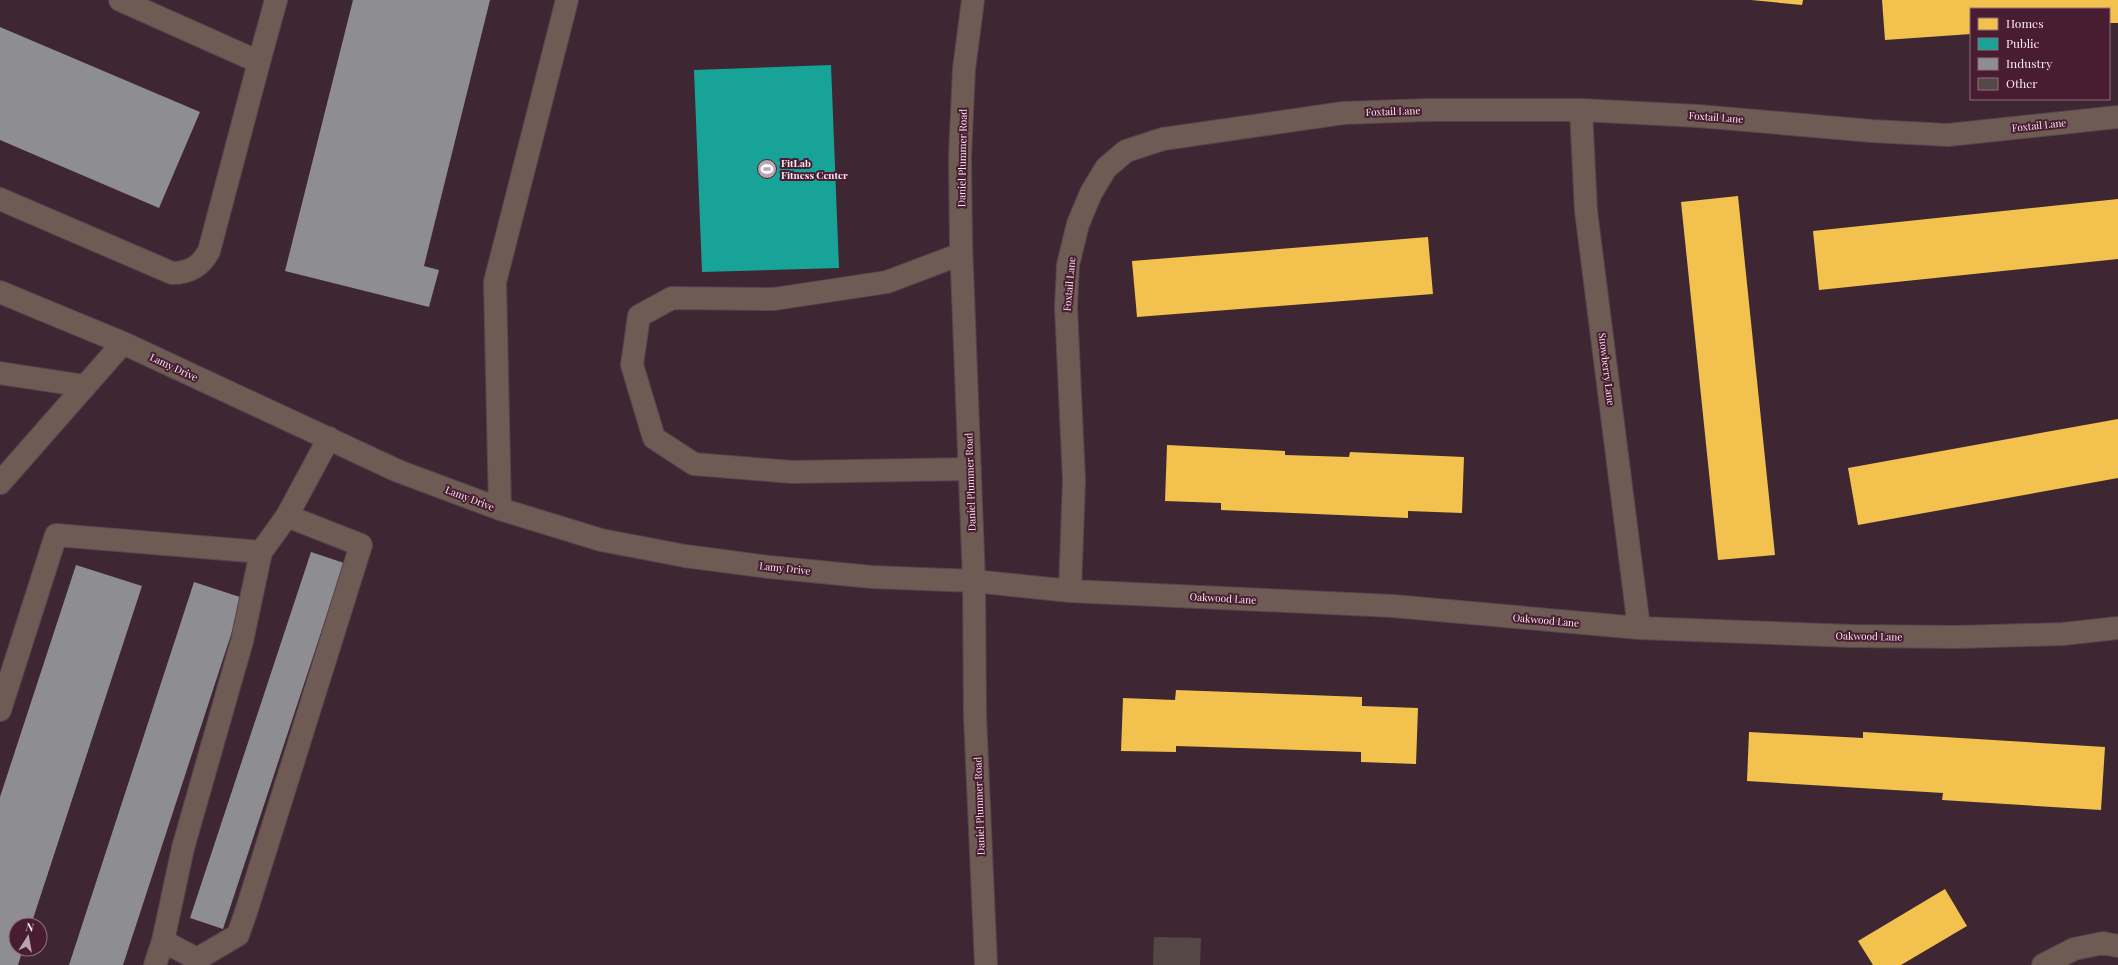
<svg xmlns="http://www.w3.org/2000/svg" width="2118" height="965" font-family="'Playfair Display',serif">
<style>
.homes{fill:#f2c14e}
.public{fill:#17a398}
.industry{fill:#8d8d92}
.building{fill:#544844}
.lines{fill:none;stroke-linecap:round;stroke-linejoin:round}
.minor-casing{stroke:#57444d;stroke-width:24}
.minor{stroke:#6e5b53;stroke-width:22}
.labels{text-anchor:middle;stroke-width:4;stroke-linejoin:round;paint-order:stroke}
.street-label{font-size:10px;fill:#fbe9f0;stroke:#481d32}
.poi-label{font-size:10px;font-weight:bold;fill:#fbe9f0;stroke:#481d32;text-anchor:start}
</style>
<rect width="100%" height="100%" fill="#3e2732"/>
<!-- homes -->
<path class="homes" d="M 1751,0 L 1803,0 L 1802,5 Z
M 1882,0 L 2118,0 L 2118,23 L 2109,23 L 2109,9 L 1971,9 L 1971,34 L 1885,40 Z
M 1738,196 L 1775,555 L 1718,560 L 1681,202 Z
M 2118,199 L 2118,259 L 1819,290 L 1813,231 Z
M 1428,237 L 1433,294 L 1137,317 L 1132,261 Z
M 2118,419 L 2118,478 L 1858,525 L 1848,468 Z
M 1167,445 L 1285,451 L 1285,455 L 1349,457 L 1350,452 L 1464,457 L 1462,513 L 1408,511 L 1408,518 L 1221,510 L 1221,503 L 1165,501 Z
M 1176,690 L 1362,697 L 1362,706 L 1418,708 L 1416,764 L 1361,762 L 1361,752 L 1176,746 L 1176,752 L 1121,751 L 1123,698 L 1175,700 Z
M 1749,732 L 1863,738 L 1863,732 L 2105,747 L 2101,810 L 1942,800 L 1943,793 L 1747,781 Z
M 1945,889 L 1967,926 L 1901,965 L 1873,965 L 1858,941 Z"/>
<!-- public -->
<path class="public" d="M 831,65 L 839,268 L 702,272 L 694,70 Z"/>
<!-- industry -->
<path class="industry" d="M 353,0 L 490,0 L 424,266 L 439,270 L 429,307 L 285,271 Z
M 0,27 L 200,112 L 159,208 L 0,140 Z
M 311,552 L 344,563 L 223,929 L 190,918 Z
M 76,565 L 142,586 L 31,925 L 16,925 L 16,949 L 23,949 L 18,965 L 0,965 L 0,797 Z
M 194,582 L 243,598 L 123,965 L 69,965 Z"/>
<!-- building -->
<path class="building" d="M 1154,937 L 1201,938 L 1200,965 L 1153,965 Z"/>
<g class="lines">
<defs>
<path id="minor" d="M 120,0 L 259,62 L 276,0
M 973,0 L 964,69 L 960,156 L 961,243 L 974,581 L 975,716 L 986,965
M 1581,110 L 1586,211 L 1639,628
M 0,199 L 172,273 C 190,273 201,266 209,251 L 259,62
M 961,254 L 887,282 L 774,299 L 672,298 L 639,316 L 632,365 L 654,438 L 694,464 L 792,472 L 970,469
M 0,292 L 123,343 L 398,471 L 500,509 L 601,540 L 685,556 L 769,567 L 872,577 L 974,581 L 1070,591 L 1393,606 L 1639,628 L 1852,636 L 1958,637 L 2063,634 L 2118,628
M 0,373 L 85,386
M 0,483 L 123,343
M 500,509 L 495,282 L 567,0
M 261,552 L 287,516
M 1070,591 L 1074,480 L 1066,307 L 1068,265 L 1078,224 L 1091,193 L 1106,168 L 1126,151 L 1163,139 L 1343,113 L 1427,110 L 1581,110 L 1698,116 L 1872,131 L 1948,135 L 2118,117
M 0,710 L 56,535 L 261,552 L 242,641 L 183,848 L 163,941 L 155,965
M 163,941 L 197,959 L 238,935 L 247,909 L 361,545 L 287,516 L 329,438
M 2043,965 L 2074,949 L 2103,943 L 2118,946"/>
</defs>
<!-- minor casing -->
<use href="#minor" class="minor-casing"/>
<!-- minor -->
<use href="#minor" class="minor"/>
</g>
<!-- icons -->
<defs>
<symbol id="stadium-disc" viewBox="-11 -11 22 22"><circle r="9.5" fill="#b9a5ae" stroke="#481d32"/><path d="M0-5a6.5 5 0 1 0 0 10a6.5 5 0 1 0 0-10ZM-3.5-1.8h7v3.6h-7Z" fill="#fff"/></symbol>
</defs>
<g fill-rule="evenodd">
<use href="#stadium-disc" x="756" y="158" width="22" height="22"/>
</g>
<g class="labels">
<!-- street labels -->
<g class="street-label">
<text transform="translate(1393 111) rotate(-2)" y="4">Foxtail Lane</text>
<text transform="translate(1716 117) rotate(4)" y="4">Foxtail Lane</text>
<text transform="translate(2039 125) rotate(-6)" y="4">Foxtail Lane</text>
<text transform="translate(962 158) rotate(-89)" y="4">Daniel Plummer Road</text>
<text transform="translate(1069 284) rotate(-85)" y="4">Foxtail Lane</text>
<text transform="translate(174 367) rotate(25)" y="4">Lamy Drive</text>
<text transform="translate(1607 369) rotate(83)" y="4">Snowberry Lane</text>
<text transform="translate(970 482) rotate(-92)" y="4">Daniel Plummer Road</text>
<text transform="translate(470 498) rotate(21)" y="4">Lamy Drive</text>
<text transform="translate(785 568) rotate(6)" y="4">Lamy Drive</text>
<text transform="translate(1223 598) rotate(3)" y="4">Oakwood Lane</text>
<text transform="translate(1546 620) rotate(5)" y="4">Oakwood Lane</text>
<text transform="translate(1869 636) rotate(1)" y="4">Oakwood Lane</text>
<text transform="translate(979 806) rotate(-92)" y="4">Daniel Plummer Road</text>
</g>
<!-- poi labels -->
<g class="poi-label">
<text x="781" y="167">FitLab<tspan x="781" dy="12">Fitness Center</tspan></text>
</g>
</g>
<!-- legend -->
<rect x="1970" y="8" width="140" height="92" fill="#481d32" stroke="#906f7e"/>
<rect x="1978" y="18" width="20" height="12" fill="#f2c14e" stroke="#906f7e"/>
<text x="2006" y="28" font-size="12" fill="#fbe9f0">Homes</text>
<rect x="1978" y="38" width="20" height="12" fill="#17a398" stroke="#906f7e"/>
<text x="2006" y="48" font-size="12" fill="#fbe9f0">Public</text>
<rect x="1978" y="58" width="20" height="12" fill="#8d8d92" stroke="#906f7e"/>
<text x="2006" y="68" font-size="12" fill="#fbe9f0">Industry</text>
<rect x="1978" y="78" width="20" height="12" fill="#544844" stroke="#906f7e"/>
<text x="2006" y="88" font-size="12" fill="#fbe9f0">Other</text>
<!-- north arrow -->
<g transform="translate(28 937) rotate(11)"><circle r="19" fill="#481d32" stroke="#906f7e"/>
<path d="M0-3L7 15L0 10L-7 15Z" fill="#b9a5ae"/>
<text y="-6" font-size="11" font-weight="bold" text-anchor="middle" fill="#fbe9f0">N</text>
</g>
</svg>
